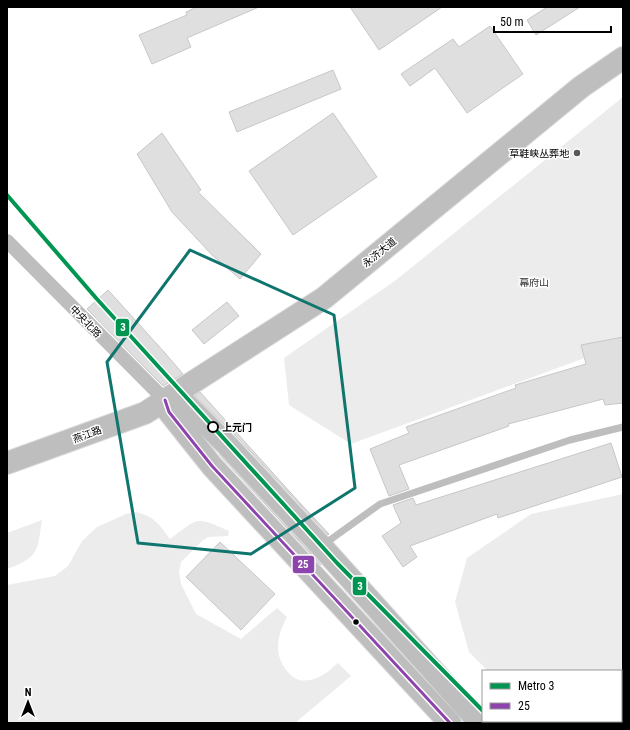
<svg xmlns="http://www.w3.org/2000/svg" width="630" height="730" font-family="'Roboto Condensed','Noto Sans SC',sans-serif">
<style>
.green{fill:#ececec}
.building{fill:#dfdfdf;stroke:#c7c7c7}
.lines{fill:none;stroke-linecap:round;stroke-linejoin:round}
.primary-casing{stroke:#dbdbdb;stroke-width:24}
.service{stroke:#bebebe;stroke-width:7}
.minor{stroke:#bebebe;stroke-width:14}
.primary{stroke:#bebebe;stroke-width:22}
.bus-1-casing{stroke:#fff;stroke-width:6}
.bus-1{stroke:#8e44ad;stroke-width:3}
.metro-1-casing{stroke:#fff;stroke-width:7}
.metro-1{stroke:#009651;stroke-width:4}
.marked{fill:none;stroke:#0f766e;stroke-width:3;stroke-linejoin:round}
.poi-dot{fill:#595959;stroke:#fff;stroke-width:1.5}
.stop-dot{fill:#fff;stroke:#000;stroke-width:2}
.bus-dot{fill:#000;stroke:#fff;stroke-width:1.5}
.labels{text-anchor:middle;stroke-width:3;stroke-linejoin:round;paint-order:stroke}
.poi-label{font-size:10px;fill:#000;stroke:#fff;text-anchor:end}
.street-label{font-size:10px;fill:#000;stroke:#fff}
.park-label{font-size:10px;fill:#333;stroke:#fff}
.stop-label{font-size:10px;font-weight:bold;fill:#000;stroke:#fff;text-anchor:start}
.line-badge{stroke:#fff;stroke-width:1.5}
.badge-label{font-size:11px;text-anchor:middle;font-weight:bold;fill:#fff}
</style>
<rect width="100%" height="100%" fill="#fff"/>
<!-- green -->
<path class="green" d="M 623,97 L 623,345 L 601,352 L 351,444 L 289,405 L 284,358 L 396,280 Z
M 623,494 L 623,723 L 542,723 L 540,721 L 621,721 L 621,671 L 488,671 L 469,652 L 455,602 L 467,558 L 531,514 Z
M 136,512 C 154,516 159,524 170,539 C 199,517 196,516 229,531 L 228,536 L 208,537 L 202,541 L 181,562 L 179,572 L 181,584 L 196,614 L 241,639 L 277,608 L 287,617 C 282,627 278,636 278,647 C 277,658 287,676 299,680 C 302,681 311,680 314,679 C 324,676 331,669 338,663 L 351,676 L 295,723 L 7,723 L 7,585 L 55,576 L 68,566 L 82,541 L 97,527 L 126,514 Z
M 42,520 C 37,552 39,557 7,569 L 7,533 Z"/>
<!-- building -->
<path class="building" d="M 197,7 L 259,7 L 187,38 L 191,47 L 152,64 L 139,35 L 187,15 L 186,12 Z
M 350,7 L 442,7 L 379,50 Z
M 547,7 L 580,7 L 536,35 L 527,20 Z
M 490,26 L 523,74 L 467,113 L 435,68 L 410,86 L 401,74 L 453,39 L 459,47 Z
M 333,70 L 341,89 L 237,132 L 229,112 Z
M 333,113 L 377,177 L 293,235 L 249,171 Z
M 162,133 L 201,190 L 198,192 L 261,254 L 240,279 L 212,255 L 172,212 L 137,154 Z
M 108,290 L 165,353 L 183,374 L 163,386 L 87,309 Z
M 227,302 L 239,316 L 204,344 L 192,330 Z
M 623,337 L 623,403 L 605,405 L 603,399 L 508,424 L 509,426 L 399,465 L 409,489 L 389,496 L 370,449 L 409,433 L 406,427 L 516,388 L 515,385 L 586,364 L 581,345 Z
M 200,392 L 300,503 L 329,534 L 328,535 L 237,437 L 195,396 Z
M 611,443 L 622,477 L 498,518 L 497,514 L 410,546 L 417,557 L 403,567 L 382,536 L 401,523 L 393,505 L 413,498 L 416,505 Z
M 219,454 L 313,555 L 321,565 Z
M 220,542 L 275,594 L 241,630 L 186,577 Z"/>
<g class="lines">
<defs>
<path id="primary" d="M 165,400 L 185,403 L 228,446 L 322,547 L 480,723
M 165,400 L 169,412 L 212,466 L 450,723
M 7,463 L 145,413 L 324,298 L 581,87 L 623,58"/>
</defs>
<!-- primary casing -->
<use href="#primary" class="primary-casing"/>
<!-- service -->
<path class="service" d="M 323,545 L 380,504 L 570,440 L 623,427"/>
<!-- minor -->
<path class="minor" d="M 7,241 L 165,400"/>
<!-- primary -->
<use href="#primary" class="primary"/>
<defs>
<path id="bus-1" d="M 165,400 L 169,412 L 212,466 L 450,723"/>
</defs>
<!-- bus-1 casing -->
<use href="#bus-1" class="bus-1-casing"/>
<!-- bus-1 -->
<use href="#bus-1" class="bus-1"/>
<defs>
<path id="metro-1" d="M 7,195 L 96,298 L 337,563 L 483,711"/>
</defs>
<!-- metro-1 casing -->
<use href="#metro-1" class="metro-1-casing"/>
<!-- metro-1 -->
<use href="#metro-1" class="metro-1"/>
</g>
<!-- marked area -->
<path class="marked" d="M 190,250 L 334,315 L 355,488 L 251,554 L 138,543 L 107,362 Z"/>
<!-- markers -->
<circle class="poi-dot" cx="577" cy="153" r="4"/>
<circle class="stop-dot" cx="213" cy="427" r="5"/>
<circle class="bus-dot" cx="356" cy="622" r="3.5"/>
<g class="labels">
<!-- poi labels -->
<g class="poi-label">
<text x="569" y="157">草鞋峡丛葬地</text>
</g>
<!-- street labels -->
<g class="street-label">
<text transform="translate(379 252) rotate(-39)" y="4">永济大道</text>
<text transform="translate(86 321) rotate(46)" y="4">中央北路</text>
<text transform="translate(87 434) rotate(-20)" y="4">燕江路</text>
</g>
<!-- park labels -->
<g class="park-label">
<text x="534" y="286">幕府山</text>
</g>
<!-- stop labels -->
<g class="stop-label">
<text x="222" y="431">上元门</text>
</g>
</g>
<g class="line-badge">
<rect x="115" y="318" width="15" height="19" rx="4" fill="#009651"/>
<rect x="292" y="555" width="23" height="19" rx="4" fill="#8e44ad"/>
<rect x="352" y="576" width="15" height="20" rx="4" fill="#009651"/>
</g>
<g class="badge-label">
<text x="123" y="331">3</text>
<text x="303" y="568">25</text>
<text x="360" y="590">3</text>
</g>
<!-- border -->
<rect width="630" height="730" fill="none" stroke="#000000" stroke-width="16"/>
<!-- legend -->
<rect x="482" y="670" width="140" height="52" fill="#ffffff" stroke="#999999"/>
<rect x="490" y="683" width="20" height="6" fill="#009651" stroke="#999999"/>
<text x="518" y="690" font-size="12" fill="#000000">Metro 3</text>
<rect x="490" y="703" width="20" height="6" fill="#8e44ad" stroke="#999999"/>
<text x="518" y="710" font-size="12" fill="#000000">25</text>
<!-- north arrow -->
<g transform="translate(28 702)" stroke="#ffffff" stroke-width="3" paint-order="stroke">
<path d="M0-3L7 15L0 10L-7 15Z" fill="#000000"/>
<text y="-6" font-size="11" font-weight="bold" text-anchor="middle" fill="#000000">N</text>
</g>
<!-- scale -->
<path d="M494 26v6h117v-6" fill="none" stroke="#000000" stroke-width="2"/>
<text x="500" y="26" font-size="12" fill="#000000" stroke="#ffffff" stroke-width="3" paint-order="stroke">50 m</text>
</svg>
